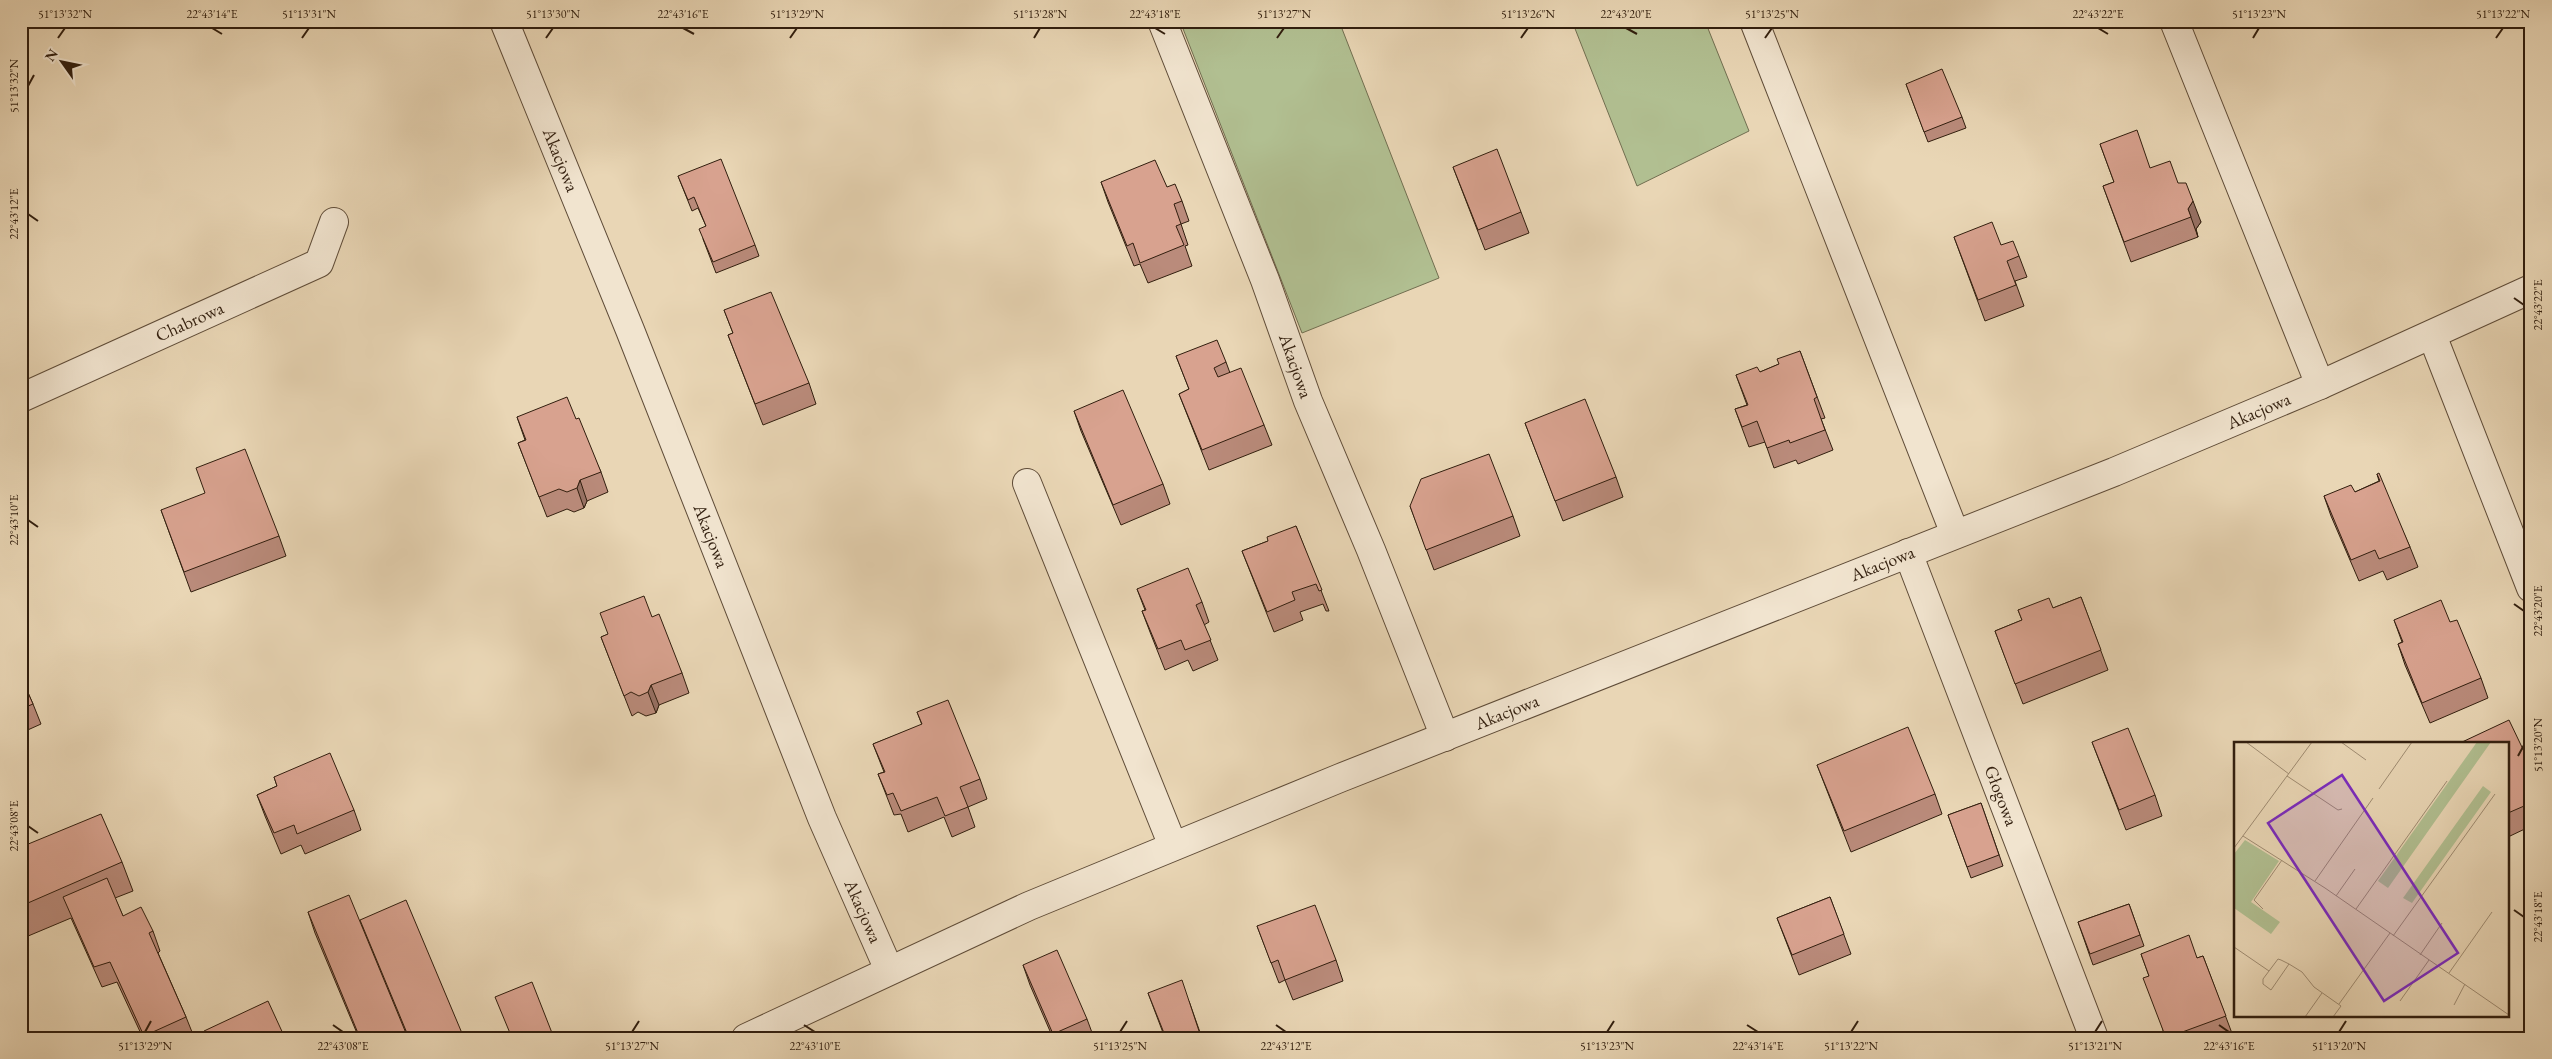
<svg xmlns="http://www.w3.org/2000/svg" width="2552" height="1059" font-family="'EB Garamond',serif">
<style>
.green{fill:#b1bf91;stroke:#716e50}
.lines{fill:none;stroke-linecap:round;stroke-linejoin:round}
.minor-casing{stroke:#5f4c38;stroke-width:30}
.minor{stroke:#f1e4cf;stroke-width:28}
.wall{fill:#ba8b7b;stroke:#311e0e}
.shaded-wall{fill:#977164;stroke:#311e0e}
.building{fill:#d8a28f;stroke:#311e0e}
.ticks{fill:none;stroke:#311e0e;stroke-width:2}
.labels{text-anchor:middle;stroke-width:4.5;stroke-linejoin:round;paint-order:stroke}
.street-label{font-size:18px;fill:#311e0e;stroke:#f1e4cf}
.inset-road{fill:none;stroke:#9f8c72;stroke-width:1}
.view{fill:#7b2cbf;fill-opacity:0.15;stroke:#7b2cbf;stroke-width:2.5}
.inset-edge{fill:none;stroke:#311e0e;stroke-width:2.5}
.neatline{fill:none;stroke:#311e0e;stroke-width:2}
.ticks-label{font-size:12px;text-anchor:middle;fill:#311e0e}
</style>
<rect width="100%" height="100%" fill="#e9d6b5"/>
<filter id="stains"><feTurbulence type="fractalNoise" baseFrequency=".004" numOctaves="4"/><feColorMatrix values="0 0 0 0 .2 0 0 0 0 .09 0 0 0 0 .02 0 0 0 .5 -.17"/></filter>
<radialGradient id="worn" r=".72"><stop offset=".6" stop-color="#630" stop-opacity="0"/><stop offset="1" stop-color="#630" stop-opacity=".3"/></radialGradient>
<!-- green -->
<path class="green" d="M 1180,21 L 1339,21 L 1439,278 L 1302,333 Z
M 1572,21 L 1705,21 L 1749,131 L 1637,186 Z"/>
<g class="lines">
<defs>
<g id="minor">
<path id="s1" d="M 504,21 L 630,330 L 822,818 L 889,970"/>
<path id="s2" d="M 1162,21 L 1265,280 L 1308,401 L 1371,550 L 1445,737"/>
<path d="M 1754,21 L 1955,534"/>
<path d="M 2174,21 L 2320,385"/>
<path d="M 2432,335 L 2531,588"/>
<path id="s3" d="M 21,398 L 319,263 L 334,222"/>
<path d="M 1027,483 L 1173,846"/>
<path id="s4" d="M 1908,553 L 2094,1038"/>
<path id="s5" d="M 746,1038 L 1029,906 L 1340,778 L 2114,472 L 2320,385 L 2531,289"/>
</g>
</defs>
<!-- minor casing -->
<use href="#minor" class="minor-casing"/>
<!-- minor -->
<use href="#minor" class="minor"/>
</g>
<!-- wall -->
<path class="wall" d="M 1906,84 L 1962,117 L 1966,128 L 1928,142 Z
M 2100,144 L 2178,183 L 2201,222 L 2196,229 L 2198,237 L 2131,262 L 2103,186 L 2114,182 Z
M 1453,167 L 1521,212 L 1529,233 L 1485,250 Z
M 678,176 L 755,245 L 759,256 L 716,273 L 703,239 L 706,226 L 698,208 L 692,211 Z
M 1101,182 L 1167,187 L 1182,201 L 1189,221 L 1181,224 L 1188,245 L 1185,246 L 1192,266 L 1148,283 L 1140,264 L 1134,266 L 1108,202 Z
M 1954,237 L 2001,245 L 2019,256 L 2027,277 L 2015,281 L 2024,306 L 1985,321 Z
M 724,310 L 809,383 L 816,404 L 763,425 L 728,335 L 733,333 Z
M 1800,351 L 1825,418 L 1821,419 L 1833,450 L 1798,464 L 1796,460 L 1774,468 L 1765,442 L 1749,447 L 1735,409 L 1747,405 L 1736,375 L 1760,372 L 1779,364 Z
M 1176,356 L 1226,362 L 1230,373 L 1264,425 L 1272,445 L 1209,470 L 1179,394 L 1189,389 Z
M 1074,411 L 1163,484 L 1170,504 L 1121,525 L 1081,431 Z
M 517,417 L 576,419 L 601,472 L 608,492 L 587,501 L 584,508 L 574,512 L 567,509 L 547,517 L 518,443 L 525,440 Z
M 1525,423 L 1616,477 L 1623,497 L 1563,521 Z
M 2377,474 L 2410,547 L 2418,567 L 2387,580 L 2383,571 L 2359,581 L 2331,516 L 2324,496 L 2355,492 L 2379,481 Z
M 1410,506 L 1513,516 L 1520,536 L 1434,570 Z
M 161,510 L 279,536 L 286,556 L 191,592 Z
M 1296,526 L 1329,611 L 1326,611 L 1323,604 L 1300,612 L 1303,620 L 1274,632 L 1242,551 L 1268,541 Z
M 1137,589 L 1202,602 L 1209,622 L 1204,625 L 1218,660 L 1193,671 L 1188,660 L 1165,670 L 1150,632 L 1142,611 L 1145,610 Z
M 2081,597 L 2108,670 L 2023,704 L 1995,631 L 2022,620 L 2018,610 L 2053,608 Z
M 652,617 L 682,673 L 689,693 L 659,705 L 656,713 L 646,716 L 638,712 L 632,716 L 601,637 Z
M 2394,620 L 2481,678 L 2488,698 L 2430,723 L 2405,665 L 2398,644 L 2402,642 Z
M 21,677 L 33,704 L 41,724 L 21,733 Z
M 917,712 L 980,779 L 987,799 L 968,807 L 975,827 L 952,837 L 944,817 L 908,832 L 901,814 L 894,815 L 878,774 L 884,772 L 873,744 L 922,725 Z
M 2092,742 L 2155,795 L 2162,816 L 2126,830 Z
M 2508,743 L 2531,766 L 2531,826 L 2508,837 Z
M 1817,765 L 1935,794 L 1942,814 L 1851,852 Z
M 274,777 L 354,810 L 361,830 L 305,854 L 301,845 L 281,854 L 265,816 L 257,795 L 277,786 Z
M 1981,803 L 2003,866 L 1971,878 L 1948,815 Z
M 21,847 L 122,862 L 133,891 L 115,898 L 123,916 L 153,931 L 160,951 L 158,953 L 186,1017 L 194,1037 L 143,1038 L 117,982 L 102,987 L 71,918 L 21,939 Z
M 1830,897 L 1851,954 L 1799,975 L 1777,918 Z
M 2129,904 L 2144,946 L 2093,965 L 2078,922 Z
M 308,912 L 362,926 L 464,1038 L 359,1038 L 315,933 Z
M 1257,926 L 1336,960 L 1343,981 L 1293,1000 L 1285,980 L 1279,983 Z
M 2141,954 L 2197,958 L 2203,956 L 2233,1036 L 2228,1038 L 2165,1038 L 2149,976 Z
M 1023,965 L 1087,1019 L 1094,1038 L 1053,1038 L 1030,985 Z
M 1148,993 L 1189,1001 L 1202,1038 L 1165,1038 Z"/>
<!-- shaded-wall -->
<path class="shaded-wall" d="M 2193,201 L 2201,222 L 2196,229 L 2198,237 L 2188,209 Z
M 580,480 L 587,501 L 584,508 L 577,488 Z
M 651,685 L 659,705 L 656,713 L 648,692 Z"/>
<!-- building -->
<path class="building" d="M 2531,63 L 2531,80 L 2525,65 Z
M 1942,69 L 1962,117 L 1924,132 L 1906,84 Z
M 2137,130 L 2150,168 L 2170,161 L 2178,183 L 2186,183 L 2193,201 L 2188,209 L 2191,217 L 2124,242 L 2103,186 L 2114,182 L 2100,144 Z
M 1497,149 L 1521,212 L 1478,230 L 1453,167 Z
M 721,159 L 755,245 L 713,262 L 699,229 L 706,226 L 694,197 L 688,200 L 678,176 Z
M 1155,160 L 1167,187 L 1175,184 L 1182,201 L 1174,204 L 1181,224 L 1176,226 L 1184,245 L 1140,263 L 1133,243 L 1127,246 L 1101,182 Z
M 1992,222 L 2001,245 L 2013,241 L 2019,256 L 2007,261 L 2016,285 L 1978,300 L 1954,237 Z
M 771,292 L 809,383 L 755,404 L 728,335 L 733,333 L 724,310 Z
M 1217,340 L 1226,362 L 1214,368 L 1218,377 L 1241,368 L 1264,425 L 1202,450 L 1179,394 L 1189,389 L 1176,356 Z
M 1800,351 L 1817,397 L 1814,399 L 1825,430 L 1790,443 L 1789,440 L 1767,448 L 1757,421 L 1742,427 L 1735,409 L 1748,405 L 1736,375 L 1757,367 L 1760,372 L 1779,364 L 1777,359 Z
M 1123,390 L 1163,484 L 1113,505 L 1074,411 Z
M 567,397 L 576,419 L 579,418 L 601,472 L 580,480 L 577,488 L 567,492 L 559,489 L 539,497 L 518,443 L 526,440 L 517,417 Z
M 1585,399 L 1616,477 L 1555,501 L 1525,423 Z
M 245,449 L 279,536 L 184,572 L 161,510 L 205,493 L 196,468 Z
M 1489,454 L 1513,516 L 1426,550 L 1410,506 L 1421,479 Z
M 2379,473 L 2410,547 L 2379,559 L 2375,550 L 2351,560 L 2324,496 L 2351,485 L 2355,492 L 2380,481 L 2377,474 Z
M 1296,526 L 1322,590 L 1319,591 L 1316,584 L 1292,592 L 1295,600 L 1267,612 L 1242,551 L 1268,541 L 1267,537 Z
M 1188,568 L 1202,602 L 1196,605 L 1211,640 L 1185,650 L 1181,640 L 1158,649 L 1142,611 L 1146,610 L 1137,589 Z
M 644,596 L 652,617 L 659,614 L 682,673 L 651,685 L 648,692 L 639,696 L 631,692 L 624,696 L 601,637 L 608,634 L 600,613 Z
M 2081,597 L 2101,650 L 2015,684 L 1995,631 L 2022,620 L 2018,610 L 2049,598 L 2053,608 Z
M 2441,600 L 2450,622 L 2457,620 L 2481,678 L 2422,703 L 2398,644 L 2403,642 L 2394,620 Z
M 21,677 L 33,704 L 21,709 Z
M 948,700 L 980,779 L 960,787 L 968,807 L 945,816 L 937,797 L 901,811 L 893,793 L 887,795 L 878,774 L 885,772 L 873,744 L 922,724 L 917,712 Z
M 2509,720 L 2531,766 L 2531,803 L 2508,813 L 2508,743 L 2460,743 Z
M 1908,727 L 1935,794 L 1844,831 L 1817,765 Z
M 2128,728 L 2155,795 L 2119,810 L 2092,742 Z
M 330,753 L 354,810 L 297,834 L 294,825 L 274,833 L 257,795 L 277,786 L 274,777 Z
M 1981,803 L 1999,855 L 1967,867 L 1948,815 Z
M 101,814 L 122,862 L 21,906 L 21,847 Z
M 107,878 L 123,916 L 141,907 L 153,931 L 149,933 L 186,1017 L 144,1036 L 110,962 L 94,967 L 63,897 Z
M 349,895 L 408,1038 L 360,1038 L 308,912 Z
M 1830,897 L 1844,934 L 1792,955 L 1777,918 Z
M 406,900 L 464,1038 L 409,1038 L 360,920 Z
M 2129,904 L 2140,935 L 2090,954 L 2078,922 Z
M 1315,905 L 1336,960 L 1285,980 L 1278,960 L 1271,963 L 1257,926 Z
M 2189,935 L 2197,958 L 2203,956 L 2226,1016 L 2166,1038 L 2143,978 L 2149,976 L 2141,954 Z
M 1057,950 L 1087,1019 L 1053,1034 L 1023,965 Z
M 1182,980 L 1200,1034 L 1192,1038 L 1166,1038 L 1148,993 Z
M 532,982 L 554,1038 L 512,1038 L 495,997 Z
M 268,1001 L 285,1038 L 207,1038 L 204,1031 Z
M 21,1026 L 26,1038 L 21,1038 Z"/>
<!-- ticks -->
<path class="ticks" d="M 212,28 L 222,34M 683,28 L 694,34M 1155,28 L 1165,34M 1626,28 L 1637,34M 2098,28 L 2108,34M 58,38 L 65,28M 302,38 L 309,28M 546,38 L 553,28M 790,38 L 797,28M 1034,38 L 1040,28M 1277,38 L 1284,28M 1521,38 L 1528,28M 1765,38 L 1772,28M 2253,38 L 2259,28M 2496,38 L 2503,28M 28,86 L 34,75M 28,214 L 38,221M 2514,298 L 2524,305M 28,520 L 38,527M 2514,604 L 2524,611M 2518,756 L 2524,745M 28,826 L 38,833M 2514,910 L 2524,917M 333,1025 L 343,1032M 804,1025 L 815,1032M 1276,1025 L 1286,1032M 1747,1025 L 1758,1032M 2219,1025 L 2229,1032M 145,1032 L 151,1021M 632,1032 L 639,1021M 1120,1032 L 1127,1021M 1607,1032 L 1614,1021M 1851,1032 L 1858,1021M 2095,1032 L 2102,1021M 2339,1032 L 2346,1021"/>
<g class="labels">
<!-- street labels -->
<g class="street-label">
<text dy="6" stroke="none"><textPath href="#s1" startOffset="150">Akacjowa</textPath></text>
<text dy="6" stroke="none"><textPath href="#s3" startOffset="185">Chabrowa</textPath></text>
<text dy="6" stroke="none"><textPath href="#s2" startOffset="370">Akacjowa</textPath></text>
<text dy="6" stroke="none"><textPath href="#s5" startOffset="1638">Akacjowa</textPath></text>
<text dy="6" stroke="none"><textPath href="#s1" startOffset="555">Akacjowa</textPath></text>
<text dy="6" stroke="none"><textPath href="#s5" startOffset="1232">Akacjowa</textPath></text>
<text dy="6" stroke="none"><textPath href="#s5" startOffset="828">Akacjowa</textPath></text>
<text dy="6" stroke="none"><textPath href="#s4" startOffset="260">Głogowa</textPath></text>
<text dy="6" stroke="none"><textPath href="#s1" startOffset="960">Akacjowa</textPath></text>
</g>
</g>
<!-- overview -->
<g transform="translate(2234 742)">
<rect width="275" height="275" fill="#e9d6b5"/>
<path d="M 243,0 L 257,0 L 154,146 L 144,139 ZM 249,44 L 257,50 L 178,161 L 169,156 ZM 11,98 L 45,119 L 17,160 L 46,180 L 37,192 L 0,166 L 0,112 Z" fill="#b1bf91"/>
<path class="inset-road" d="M 12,0 L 55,32M 107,0 L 132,18M 53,34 L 104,68 L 108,67M 145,47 L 178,0M 9,94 L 91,146 L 275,273M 0,106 L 78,0M 81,139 L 139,56M 102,154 L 121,127M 29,167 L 20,158 L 48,118M 122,167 L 213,39M 159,194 L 261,52M 0,205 L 35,229M 186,213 L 208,181M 55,222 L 37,248 L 29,242 L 29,237 L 44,217 L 47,218 L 55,222 L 68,230 L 80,245 L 107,264 L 99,275M 215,231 L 258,170M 166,259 L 195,218M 105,262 L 156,191M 220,263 L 231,242M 71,275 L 88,251"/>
<path class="view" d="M 108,33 L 224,211 L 150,259 L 34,81 Z"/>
<rect width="275" height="275" class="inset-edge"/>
</g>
<!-- margin -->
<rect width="2552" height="1059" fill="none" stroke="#e9d6b5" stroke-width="55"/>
<!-- north arrow -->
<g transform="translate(62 62) rotate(303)" stroke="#f1e4cf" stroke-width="4" paint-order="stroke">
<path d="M0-4L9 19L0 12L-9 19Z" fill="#311e0e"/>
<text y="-8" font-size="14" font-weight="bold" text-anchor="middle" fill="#311e0e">N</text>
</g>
<rect x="28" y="28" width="2496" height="1004" class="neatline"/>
<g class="ticks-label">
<text x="65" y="18">51°13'32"N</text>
<text x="212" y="18">22°43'14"E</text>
<text x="309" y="18">51°13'31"N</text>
<text x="553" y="18">51°13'30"N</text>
<text x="683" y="18">22°43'16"E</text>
<text x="797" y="18">51°13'29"N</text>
<text x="1040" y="18">51°13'28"N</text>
<text x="1155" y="18">22°43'18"E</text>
<text x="1284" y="18">51°13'27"N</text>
<text x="1528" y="18">51°13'26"N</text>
<text x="1626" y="18">22°43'20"E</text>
<text x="1772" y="18">51°13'25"N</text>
<text x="2098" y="18">22°43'22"E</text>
<text x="2259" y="18">51°13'23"N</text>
<text x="2503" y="18">51°13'22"N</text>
<text transform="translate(14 86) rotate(-90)" y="4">51°13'32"N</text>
<text transform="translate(14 214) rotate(-90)" y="4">22°43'12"E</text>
<text transform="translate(2538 305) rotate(-90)" y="4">22°43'22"E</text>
<text transform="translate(14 520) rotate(-90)" y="4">22°43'10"E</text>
<text transform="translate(2538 611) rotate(-90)" y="4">22°43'20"E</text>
<text transform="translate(2538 745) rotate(-90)" y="4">51°13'20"N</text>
<text transform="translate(14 826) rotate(-90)" y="4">22°43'08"E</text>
<text transform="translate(2538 917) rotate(-90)" y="4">22°43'18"E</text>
<text x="145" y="1050">51°13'29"N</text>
<text x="343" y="1050">22°43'08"E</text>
<text x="632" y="1050">51°13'27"N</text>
<text x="815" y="1050">22°43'10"E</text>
<text x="1120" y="1050">51°13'25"N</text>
<text x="1286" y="1050">22°43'12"E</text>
<text x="1607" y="1050">51°13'23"N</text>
<text x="1758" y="1050">22°43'14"E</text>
<text x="1851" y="1050">51°13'22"N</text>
<text x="2095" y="1050">51°13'21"N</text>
<text x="2229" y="1050">22°43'16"E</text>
<text x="2339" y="1050">51°13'20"N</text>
</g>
<rect width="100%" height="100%" filter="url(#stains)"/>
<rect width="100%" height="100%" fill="url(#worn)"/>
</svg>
